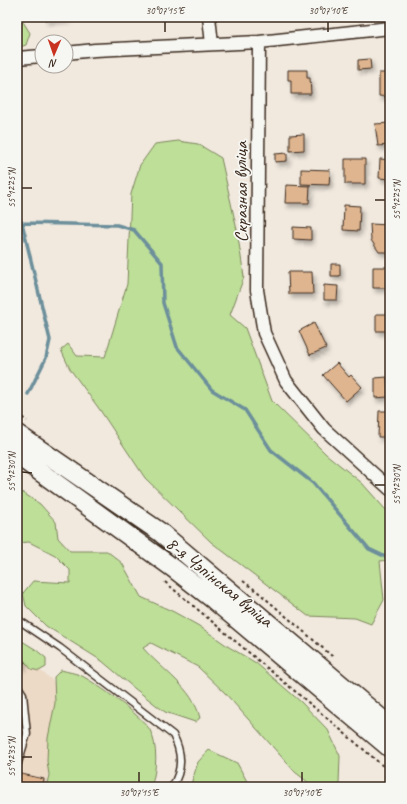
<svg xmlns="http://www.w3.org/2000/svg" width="407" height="804" font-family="Caveat,sans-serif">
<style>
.built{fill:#ecd9c6}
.green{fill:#bddf98;stroke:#7c845b}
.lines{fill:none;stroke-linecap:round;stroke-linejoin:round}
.stream{stroke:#6c8f9b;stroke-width:3.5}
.building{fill:#dfb58f;stroke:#3b2a1e;filter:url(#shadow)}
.lane-casing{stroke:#3b2a1e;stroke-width:9}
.street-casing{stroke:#3b2a1e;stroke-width:15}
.secondary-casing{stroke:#3b2a1e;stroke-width:21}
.path{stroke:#3b2a1e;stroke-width:2;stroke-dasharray:3 3;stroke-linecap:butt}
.lane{stroke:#f6f6f2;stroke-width:6}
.street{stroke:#f6f6f2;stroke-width:12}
.secondary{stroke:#f6f6f2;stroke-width:18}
.ticks{fill:none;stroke:#3b2a1e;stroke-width:1.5}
.labels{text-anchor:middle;stroke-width:3.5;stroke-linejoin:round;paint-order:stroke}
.street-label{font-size:19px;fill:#3b2a1e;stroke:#f6f6f2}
.neatline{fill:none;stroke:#3b2a1e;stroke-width:1.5}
.ticks-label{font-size:10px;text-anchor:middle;fill:#3b2a1e}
</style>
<defs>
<filter id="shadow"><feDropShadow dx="2.5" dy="4" stdDeviation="2" flood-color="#0004"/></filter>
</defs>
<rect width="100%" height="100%" fill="#f1e9de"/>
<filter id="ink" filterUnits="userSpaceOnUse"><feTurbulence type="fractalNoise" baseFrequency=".025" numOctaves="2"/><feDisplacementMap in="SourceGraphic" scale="8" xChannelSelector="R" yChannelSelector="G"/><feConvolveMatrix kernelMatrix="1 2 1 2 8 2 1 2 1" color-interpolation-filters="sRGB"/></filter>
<g filter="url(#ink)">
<!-- built -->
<path class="built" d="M 17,652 L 66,691 L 45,787 L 17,787 Z"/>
<!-- green -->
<path class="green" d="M 17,17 L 20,17 L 30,33 L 26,45 L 17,48 Z
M 178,141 L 198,144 L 221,158 L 237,230 L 244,277 L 230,315 L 245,328 L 272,401 L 326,454 L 362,483 L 385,509 L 390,512 L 390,560 L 380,561 L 384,600 L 371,624 L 355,618 L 308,616 L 211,542 L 145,478 L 100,410 L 70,369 L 61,350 L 68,344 L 77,356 L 105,357 L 127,284 L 131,194 L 140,165 L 155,144 Z
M 17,489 L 40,504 L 56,522 L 58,538 L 70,551 L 107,551 L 122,563 L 141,597 L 174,612 L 199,626 L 229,647 L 256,663 L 301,702 L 328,730 L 340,756 L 339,784 L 336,787 L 314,787 L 295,772 L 225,693 L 198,667 L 151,643 L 143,648 C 162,670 193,688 200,718 L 195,722 L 165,712 L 134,688 L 102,661 L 46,626 L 26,606 L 23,593 L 33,581 L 70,583 L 70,570 L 55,555 L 29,542 L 17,543 Z
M 17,638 L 35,649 L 46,658 L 46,667 L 39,671 L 31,669 L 17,652 Z
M 61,670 C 68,672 76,673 82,676 C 96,683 143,717 150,730 C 158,746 157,770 151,787 L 46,787 L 49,775 L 47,761 L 48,738 L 55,703 L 54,677 Z
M 209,750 L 237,763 L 250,787 L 188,787 L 191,784 L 198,762 Z"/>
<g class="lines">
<!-- stream -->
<path class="stream" d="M 17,214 L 22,223 L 50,340 L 46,358 L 28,394
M 22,223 L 117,225 L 134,230 L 162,263 L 163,303 L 177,347 L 212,390 L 245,410 L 271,450 L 313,483 L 369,549 L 390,559"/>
</g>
<!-- building -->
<path class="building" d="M 45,17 L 69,17 L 69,18 L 45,20 Z
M 370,59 L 371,69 L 358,70 L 358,60 Z
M 288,70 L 307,70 L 307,78 L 310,78 L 311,94 L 291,94 L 291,80 L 288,80 Z
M 379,73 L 390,73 L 390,97 L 379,96 Z
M 390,123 L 390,145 L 378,146 L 375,124 Z
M 304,134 L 304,150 L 290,151 L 290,135 Z
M 287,153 L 287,161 L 275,162 L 275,154 Z
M 345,159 L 365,159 L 365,184 L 345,184 Z
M 380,159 L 390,160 L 390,179 L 379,178 Z
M 301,169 L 330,170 L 329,185 L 301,184 Z
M 286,185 L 310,186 L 309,203 L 285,203 Z
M 344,205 L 360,206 L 359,231 L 343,230 Z
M 370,224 L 390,225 L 390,252 L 379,252 L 371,240 Z
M 293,227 L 311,228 L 311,240 L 293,239 Z
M 331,264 L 340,264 L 340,276 L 331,276 Z
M 373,267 L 390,267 L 390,288 L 373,288 Z
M 288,272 L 312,272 L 313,294 L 289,294 Z
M 324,285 L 338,286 L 337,300 L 324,300 Z
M 376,314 L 390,314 L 390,331 L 376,331 Z
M 314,323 L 326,348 L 310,355 L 299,331 Z
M 337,363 L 349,377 L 351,375 L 362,387 L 346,401 L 323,375 Z
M 387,377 L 388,397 L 375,398 L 375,378 Z
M 379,411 L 390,411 L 390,437 L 378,437 Z
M 17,656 L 25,662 L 21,667 L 17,664 Z
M 17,773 L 44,779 L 43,787 L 17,787 Z"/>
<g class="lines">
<defs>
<path id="lane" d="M 17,619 L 60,648 L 173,735 C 182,752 183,770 172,787
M 17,685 L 23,694 L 27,734 L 18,763 L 17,763"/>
<path id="street" d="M 209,17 L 212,44
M 259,42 L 257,290 L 264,333 L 286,381 L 324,429 L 390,489
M 66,53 L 95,50 L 259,42 L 390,28
M 17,58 L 42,56"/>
<path id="secondary" d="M 17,434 L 160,532 L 390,726
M 17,455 L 173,568 L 214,600 L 390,748"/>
</defs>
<!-- lane casing -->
<use href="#lane" class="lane-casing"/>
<!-- street casing -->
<use href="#street" class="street-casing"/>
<!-- secondary casing -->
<use href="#secondary" class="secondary-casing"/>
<!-- path -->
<path class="path" d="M 17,414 L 27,421
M 243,581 L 258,592 L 333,657
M 165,582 L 322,714 L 390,772"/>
<!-- lane -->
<use href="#lane" class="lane"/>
<!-- street -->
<use href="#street" class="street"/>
<!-- secondary -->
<use href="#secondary" class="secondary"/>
</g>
</g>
<!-- ticks -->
<path class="ticks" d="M 165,32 L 165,22M 328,32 L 328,22M 22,188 L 32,188M 375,200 L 385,200M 22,472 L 32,473M 375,485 L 385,485M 22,757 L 32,757M 139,782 L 139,772M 302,782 L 302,772"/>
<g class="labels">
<!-- street labels -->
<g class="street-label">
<text transform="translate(240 192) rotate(-90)" y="7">Скразная вуліца</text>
<text transform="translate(220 581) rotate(39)" y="7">8-я Чэпінская вуліца</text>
</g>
</g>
<!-- margin -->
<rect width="407" height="804" fill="none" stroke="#f6f6f2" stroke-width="44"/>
<!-- north arrow -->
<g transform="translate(54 54) rotate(182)"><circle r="19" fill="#f6f6f2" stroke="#aba49d"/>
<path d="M0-3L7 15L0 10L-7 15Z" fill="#c8321e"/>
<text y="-6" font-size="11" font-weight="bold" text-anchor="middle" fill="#3b2a1e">N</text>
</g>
<rect x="22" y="22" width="363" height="760" class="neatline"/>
<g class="ticks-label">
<text x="165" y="14">30°07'15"E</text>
<text x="328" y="14">30°07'10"E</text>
<text transform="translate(11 188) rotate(-90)" y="4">55°12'25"N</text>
<text transform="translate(396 200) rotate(-90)" y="4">55°12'25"N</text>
<text transform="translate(11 472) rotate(-90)" y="4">55°12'30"N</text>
<text transform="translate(396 485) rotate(-90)" y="4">55°12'30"N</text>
<text transform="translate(11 757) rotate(-90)" y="4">55°12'35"N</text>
<text x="139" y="796">30°07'15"E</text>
<text x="302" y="796">30°07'10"E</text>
</g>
</svg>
